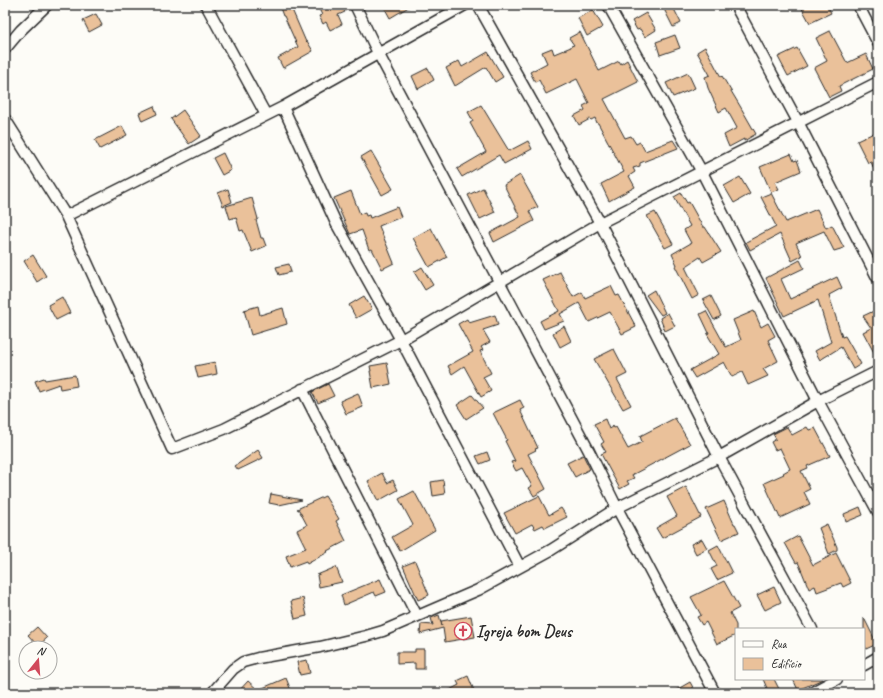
<svg xmlns="http://www.w3.org/2000/svg" width="883" height="698" font-family="Caveat,sans-serif">
<style>
.building{fill:#eac19a;stroke:#2b2b2b}
.lines{fill:none;stroke-linecap:round;stroke-linejoin:round}
.minor-casing{stroke:#2b2b2b;stroke-width:13}
.minor{stroke:#fdfcf7;stroke-width:10}
.labels{text-anchor:middle;stroke-width:3.5;stroke-linejoin:round;paint-order:stroke}
.poi-label{font-size:17px;font-weight:bold;fill:#2b2b2b;stroke:#fdfcf7;text-anchor:start}
</style>
<rect width="100%" height="100%" fill="#fdfcf7"/>
<filter id="ink" filterUnits="userSpaceOnUse"><feTurbulence type="fractalNoise" baseFrequency=".025" numOctaves="2"/><feDisplacementMap in="SourceGraphic" scale="8" xChannelSelector="R" yChannelSelector="G"/><feConvolveMatrix kernelMatrix="1 2 1 2 8 2 1 2 1" color-interpolation-filters="sRGB"/></filter>
<g filter="url(#ink)">
<!-- building -->
<path class="building" d="M 279,5 L 290,5 L 306,42 L 307,41 L 313,51 L 283,68 L 278,58 L 298,47 L 284,16 L 283,16 Z
M 317,5 L 333,5 L 335,9 L 342,6 L 345,12 L 338,15 L 342,24 L 330,30 L 326,22 L 323,24 L 319,16 L 322,15 Z
M 383,5 L 412,5 L 390,18 Z
M 662,5 L 672,5 L 681,23 L 673,27 Z
M 800,5 L 827,5 L 831,13 L 810,23 Z
M 593,10 L 603,27 L 587,36 L 578,18 Z
M 646,13 L 656,30 L 645,37 L 640,29 L 637,30 L 632,21 Z
M 96,14 L 102,25 L 89,32 L 83,20 Z
M 830,31 L 847,63 L 866,54 L 873,69 L 839,86 L 841,91 L 829,97 L 814,68 L 827,61 L 816,38 Z
M 580,32 L 599,71 L 619,61 L 621,64 L 627,60 L 638,82 L 604,99 L 625,138 L 631,136 L 636,144 L 640,142 L 645,151 L 673,140 L 678,148 L 640,163 L 640,166 L 633,168 L 635,172 L 629,176 L 635,187 L 609,201 L 601,184 L 624,172 L 598,123 L 597,123 L 595,118 L 591,120 L 590,119 L 579,125 L 574,116 L 585,110 L 583,106 L 589,103 L 577,79 L 546,94 L 539,80 L 535,82 L 530,72 L 547,63 L 542,52 L 552,48 L 554,54 L 571,47 L 571,46 L 574,45 L 569,38 Z
M 675,35 L 680,48 L 660,55 L 656,42 Z
M 705,47 L 721,77 L 722,76 L 740,106 L 756,134 L 744,141 L 744,139 L 729,147 L 724,135 L 737,128 L 726,108 L 719,112 L 708,88 L 705,77 L 710,75 L 697,52 Z
M 797,48 L 807,66 L 788,76 L 778,57 Z
M 488,52 L 503,77 L 495,82 L 486,67 L 455,86 L 446,68 L 459,61 L 462,67 Z
M 428,68 L 434,80 L 418,89 L 412,76 Z
M 688,73 L 695,88 L 673,97 L 666,83 Z
M 481,105 L 509,151 L 528,141 L 532,149 L 504,164 L 499,155 L 462,177 L 457,169 L 486,152 L 470,123 L 473,121 L 468,112 Z
M 154,106 L 157,114 L 142,121 L 139,113 Z
M 183,110 L 201,136 L 189,144 L 171,119 Z
M 122,126 L 127,135 L 100,149 L 95,140 Z
M 878,131 L 878,137 L 873,143 L 878,154 L 878,178 L 871,162 L 868,163 L 857,141 Z
M 371,151 L 393,189 L 382,195 L 361,157 Z
M 223,153 L 231,170 L 222,175 L 213,158 Z
M 791,154 L 794,161 L 797,160 L 801,171 L 775,182 L 779,189 L 771,192 L 760,167 Z
M 520,175 L 538,207 L 529,211 L 534,221 L 494,242 L 490,233 L 520,217 L 504,185 Z
M 740,177 L 750,194 L 734,203 L 724,186 Z
M 483,188 L 495,212 L 480,219 L 468,195 Z
M 228,189 L 232,202 L 223,206 L 218,193 Z
M 351,191 L 360,214 L 365,212 L 366,216 L 369,215 L 370,218 L 397,207 L 401,217 L 379,226 L 394,263 L 382,269 L 372,249 L 369,250 L 362,230 L 350,234 L 334,198 Z
M 681,193 L 687,203 L 689,202 L 703,227 L 705,227 L 721,252 L 703,262 L 700,257 L 685,267 L 699,295 L 692,299 L 675,266 L 677,265 L 672,254 L 691,243 L 684,230 L 690,226 L 674,197 Z
M 771,193 L 786,222 L 817,209 L 826,228 L 832,225 L 844,248 L 834,251 L 824,231 L 796,243 L 802,256 L 792,261 L 780,234 L 750,250 L 746,242 L 776,226 L 761,197 Z
M 252,198 L 258,219 L 256,220 L 261,238 L 263,238 L 266,246 L 252,252 L 243,230 L 240,231 L 236,217 L 230,219 L 226,206 Z
M 655,212 L 673,244 L 665,248 L 647,216 Z
M 431,228 L 447,257 L 429,267 L 413,238 Z
M 33,255 L 46,276 L 37,282 L 24,261 Z
M 800,260 L 804,268 L 781,279 L 790,299 L 837,277 L 842,288 L 829,295 L 842,337 L 845,336 L 861,364 L 853,369 L 841,347 L 820,360 L 815,351 L 831,342 L 818,300 L 784,316 L 766,278 Z
M 289,264 L 291,272 L 279,275 L 276,267 Z
M 422,267 L 433,285 L 425,290 L 414,272 Z
M 560,272 L 573,297 L 582,292 L 585,298 L 611,286 L 616,296 L 619,295 L 636,327 L 622,334 L 610,312 L 589,322 L 579,303 L 560,314 L 564,321 L 544,329 L 540,321 L 559,311 L 543,280 Z
M 654,290 L 665,313 L 661,315 L 646,295 Z
M 364,296 L 372,309 L 356,318 L 349,305 Z
M 711,296 L 721,316 L 714,320 L 703,300 Z
M 62,297 L 70,313 L 56,320 L 48,305 Z
M 258,306 L 260,315 L 283,308 L 287,324 L 251,335 L 244,310 Z
M 878,309 L 878,360 L 863,332 L 871,328 L 863,316 Z
M 706,311 L 726,347 L 741,340 L 733,320 L 754,311 L 761,327 L 768,323 L 775,336 L 768,340 L 778,361 L 763,369 L 768,376 L 748,385 L 742,372 L 732,377 L 724,362 L 695,378 L 690,370 L 719,354 L 707,334 L 709,333 L 700,314 Z
M 668,313 L 675,326 L 665,331 L 660,318 Z
M 495,315 L 498,325 L 483,330 L 490,342 L 481,347 L 483,350 L 480,351 L 491,373 L 483,377 L 491,391 L 481,397 L 464,366 L 452,374 L 448,366 L 473,352 L 458,324 L 467,319 L 469,323 Z
M 564,326 L 571,341 L 560,347 L 553,333 Z
M 614,349 L 627,374 L 617,379 L 631,405 L 623,409 L 594,359 Z
M 215,362 L 217,374 L 198,378 L 195,366 Z
M 387,363 L 391,384 L 373,388 L 370,371 L 371,371 L 370,366 Z
M 75,375 L 77,386 L 60,389 L 59,384 L 39,391 L 35,381 L 44,378 L 45,380 Z
M 328,384 L 334,396 L 318,403 L 312,392 Z
M 358,393 L 363,407 L 346,414 L 340,401 Z
M 472,395 L 483,408 L 466,419 L 457,405 Z
M 520,400 L 524,408 L 520,410 L 538,448 L 535,449 L 536,450 L 528,454 L 546,489 L 534,496 L 529,488 L 532,486 L 522,468 L 516,471 L 511,462 L 515,461 L 505,441 L 507,440 L 493,413 Z
M 675,418 L 690,444 L 632,475 L 634,478 L 627,481 L 629,484 L 620,489 L 601,454 L 606,452 L 601,444 L 604,442 L 594,424 L 605,419 L 609,429 L 613,426 L 614,428 L 616,427 L 628,449 L 642,442 L 640,436 Z
M 787,427 L 792,435 L 807,427 L 809,430 L 815,428 L 830,456 L 807,466 L 808,468 L 801,471 L 810,489 L 804,492 L 810,504 L 780,518 L 764,483 L 784,474 L 783,473 L 790,469 L 780,448 L 775,450 L 771,442 L 776,439 L 773,434 Z
M 258,450 L 263,458 L 238,470 L 235,466 Z
M 487,452 L 490,460 L 480,464 L 476,456 Z
M 583,455 L 590,469 L 575,477 L 567,463 Z
M 382,473 L 387,483 L 393,480 L 398,490 L 378,501 L 368,481 Z
M 443,480 L 445,494 L 433,496 L 431,482 Z
M 686,487 L 701,517 L 662,538 L 656,528 L 677,516 L 667,497 Z
M 414,491 L 435,530 L 400,551 L 392,537 L 413,525 L 399,499 Z
M 271,494 L 302,500 L 279,505 L 269,503 Z
M 325,496 L 339,519 L 336,521 L 346,541 L 327,551 L 328,552 L 307,564 L 306,561 L 290,567 L 286,556 L 306,548 L 297,530 L 307,525 L 299,510 L 297,509 Z
M 539,496 L 549,515 L 561,508 L 567,517 L 545,528 L 543,525 L 535,529 L 532,524 L 515,533 L 504,513 Z
M 724,501 L 734,524 L 735,524 L 739,532 L 721,540 L 706,509 Z
M 860,507 L 863,515 L 846,522 L 844,514 Z
M 827,524 L 837,547 L 837,550 L 829,554 L 819,528 Z
M 798,536 L 813,565 L 836,553 L 851,583 L 843,587 L 841,583 L 817,592 L 815,586 L 809,589 L 798,562 L 796,563 L 785,543 Z
M 702,539 L 707,548 L 696,554 L 691,544 Z
M 718,545 L 732,573 L 717,580 L 711,569 L 717,566 L 709,550 Z
M 415,561 L 429,595 L 418,600 L 403,566 Z
M 336,567 L 342,582 L 319,587 L 317,575 Z
M 380,579 L 386,592 L 376,596 L 374,592 L 344,605 L 341,595 Z
M 724,581 L 739,608 L 730,613 L 736,625 L 736,635 L 717,644 L 706,622 L 702,625 L 697,617 L 701,615 L 691,597 Z
M 774,587 L 781,602 L 765,610 L 757,595 Z
M 303,598 L 307,616 L 295,619 L 291,601 Z
M 439,615 L 442,626 L 441,621 L 471,616 L 475,637 L 445,642 L 443,628 L 420,634 L 421,624 L 433,625 L 431,618 Z
M 864,618 L 877,644 L 866,649 L 864,644 Z
M 37,627 L 47,638 L 38,646 L 28,635 Z
M 415,649 L 424,649 L 424,669 L 415,669 L 415,663 L 397,664 L 397,652 L 415,652 Z
M 307,660 L 310,673 L 300,675 L 297,662 Z
M 468,676 L 475,693 L 444,693 L 459,685 L 457,681 Z
M 286,678 L 292,693 L 237,693 L 248,681 L 258,690 Z
M 763,679 L 774,679 L 781,693 L 769,693 Z
M 793,679 L 823,679 L 798,690 Z
M 690,682 L 696,693 L 671,693 Z"/>
<g class="lines">
<defs>
<path id="minor" d="M 206,5 L 266,115
M 355,5 L 378,53 L 589,451 L 617,508 L 715,693
M 478,5 L 600,223 L 719,457 L 812,629
M 608,5 L 702,172 L 818,401 L 878,512
M 735,5 L 798,122 L 878,279
M 858,5 L 878,43
M 5,49 L 21,30 L 47,5
M 283,107 L 336,223 L 401,340 L 520,567
M 5,119 L 66,216 L 172,449 L 224,429 L 401,340 L 600,223 L 878,82
M 66,216 L 283,107 L 465,5
M 302,389 L 417,616
M 864,665 L 878,657
M 212,693 L 233,669 L 243,662 L 258,658 L 320,647 L 366,636 L 383,631 L 478,590 L 551,550 L 617,508 L 719,457 L 818,401 L 878,371
M 811,693 L 837,679"/>
</defs>
<!-- minor casing -->
<use href="#minor" class="minor-casing"/>
<!-- minor -->
<use href="#minor" class="minor"/>
</g>
</g>
<!-- icons -->
<defs>
<symbol id="church-ring" viewBox="-11 -11 22 22"><circle r="9.5" fill="#fdfcf7" stroke="#d1495b" stroke-width="1.5"/><path d="M-1.2-6h2.4v3.5h3.3v2.4h-3.3V6h-2.4V-.1h-3.3v-2.4h3.3Z" fill="#d1495b"/></symbol>
</defs>
<g fill-rule="evenodd">
<use href="#church-ring" x="453" y="621" width="20" height="20"/>
</g>
<g class="labels">
<!-- poi labels -->
<g class="poi-label">
<text x="476" y="637">Igreja bom Deus</text>
</g>
</g>
<!-- margin -->
<rect width="883" height="698" fill="none" stroke="#fdfcf7" stroke-width="20"/>
<rect x="10" y="10" width="863" height="678" fill="none" stroke="#2b2b2b" stroke-width="1.5" filter="url(#ink)"/>
<!-- legend -->
<rect x="735" y="628" width="130" height="52" fill="#fdfcf7" stroke="#a9a8a5"/>
<rect x="743" y="641" width="20" height="6" fill="#fdfcf7" stroke="#a9a8a5"/>
<text x="771" y="648" font-size="12" fill="#2b2b2b">Rua</text>
<rect x="743" y="658" width="20" height="12" fill="#eac19a" stroke="#a9a8a5"/>
<text x="771" y="668" font-size="12" fill="#2b2b2b">Edifício</text>
<!-- north arrow -->
<g transform="translate(38 660) rotate(17)"><circle r="19" fill="#fdfcf7" stroke="#a9a8a5"/>
<path d="M0-3L7 15L0 10L-7 15Z" fill="#d1495b"/>
<text y="-6" font-size="11" font-weight="bold" text-anchor="middle" fill="#2b2b2b">N</text>
</g>
</svg>
